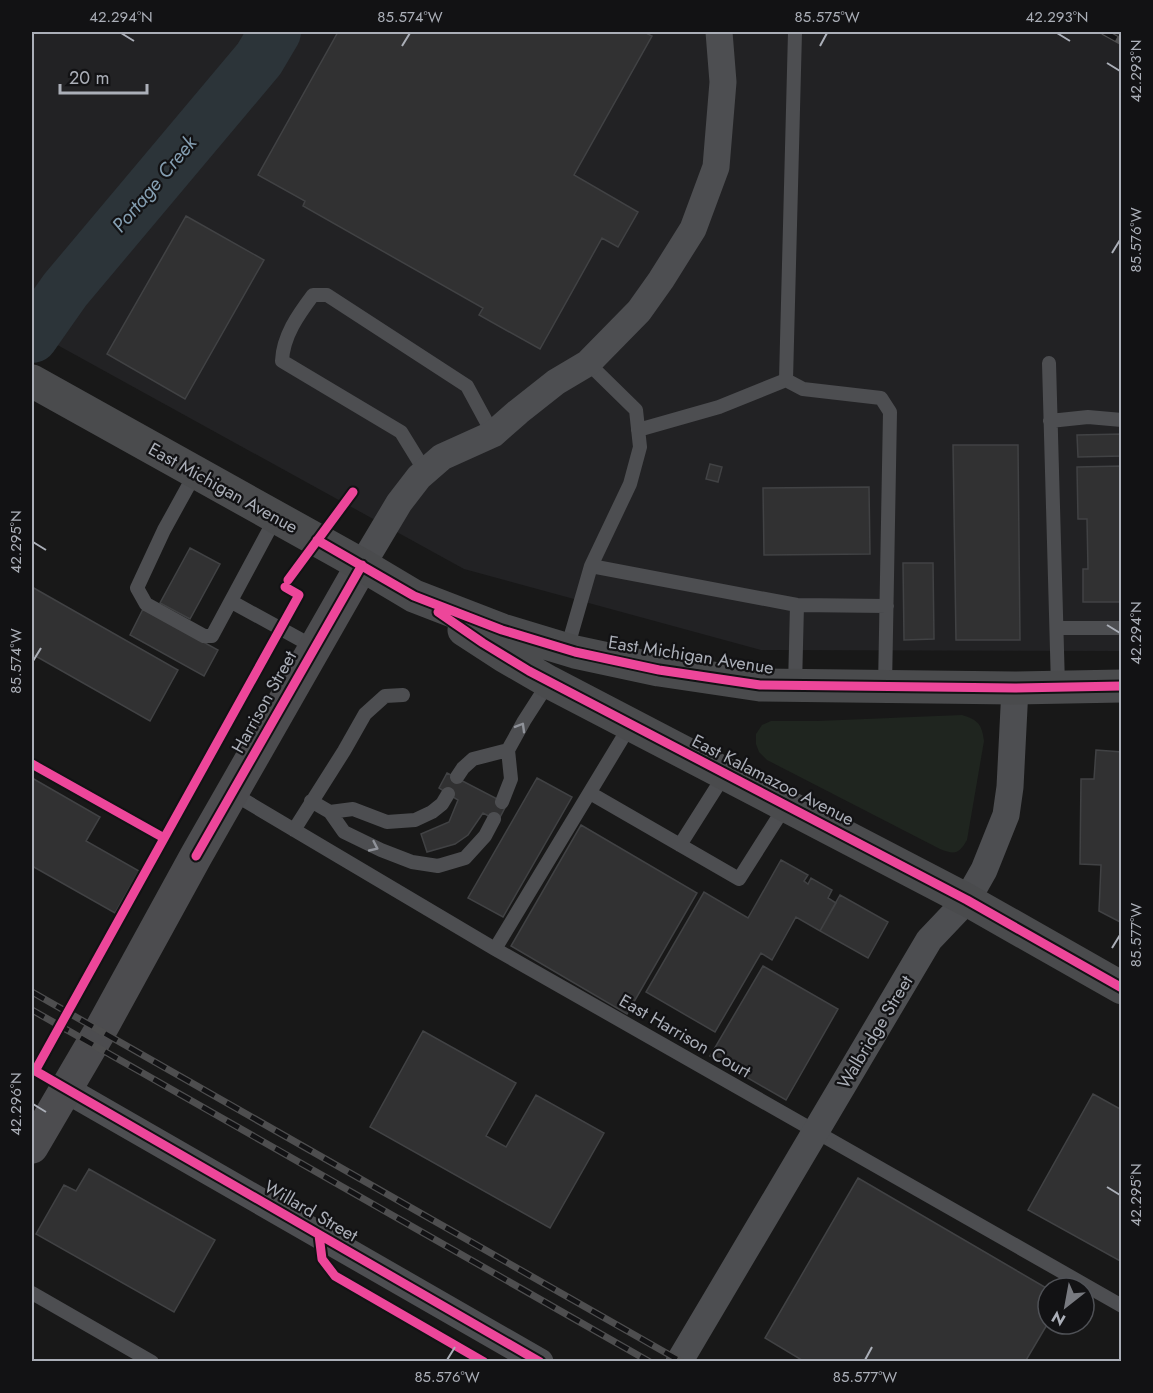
<svg xmlns="http://www.w3.org/2000/svg" width="1153" height="1393" font-family="Jost,sans-serif">
<style>
.built{fill:#222224}
.green{fill:#1f251f}
.lines{fill:none;stroke-linecap:round;stroke-linejoin:round}
.river{stroke:#2c3439;stroke-width:52}
.building{fill:#313132;stroke:#414244;stroke-width:1.5}
.lane{stroke:#4d4e51;stroke-width:14}
.street{stroke:#4d4e51;stroke-width:27}
.secondary{stroke:#4c4c4f;stroke-width:33}
.primary{stroke:#4a4b4d;stroke-width:33}
.rail-casing{stroke:#4e4e4f;stroke-width:7}
.rail{stroke:#121214;stroke-width:4.5;stroke-dasharray:14;stroke-linecap:butt}
.cycleway-casing{stroke:#121214;stroke-width:13}
.cycleway{stroke:#ed469a;stroke-width:9}
.oneway{stroke:#8f9299}
.ticks{fill:none;stroke:#abafb8;stroke-width:2}
.labels{text-anchor:middle;stroke-width:4.5;stroke-linejoin:round;paint-order:stroke}
.street-label{font-size:18px;fill:#abafb8;stroke:#121214}
.water-label{font-size:20px;font-style:italic;fill:#849eb1;stroke:#121214}
.neatline{fill:none;stroke:#abafb8;stroke-width:2}
.ticks-label{font-size:15px;text-anchor:middle;fill:#abafb8}
</style>
<rect width="100%" height="100%" fill="#181818"/>
<!-- built -->
<path class="built" d="M 32,32 L 1121,32 L 1121,651 L 761,650 L 464,569 L 32,331 Z"/>
<!-- green -->
<path class="green" d="M 962,715 C 978,720 982,724 984,741 L 967,840 C 959,854 955,855 940,849 L 767,760 L 759,752 L 756,744 L 756,734 L 762,725 L 771,721 L 817,721 Z"/>
<g class="lines">
<!-- river -->
<path class="river" d="M 32,337 L 65,290 L 259,59 L 275,32"/>
</g>
<!-- building -->
<path class="building" d="M 338,32 L 644,32 L 652,36 L 574,175 L 638,212 L 618,247 L 602,238 L 540,349 L 479,315 L 483,308 L 303,206 L 305,201 L 258,175 Z
M 186,216 L 264,260 L 185,399 L 107,354 Z
M 1122,434 L 1122,456 L 1078,457 L 1077,435 Z
M 953,445 L 1018,445 L 1020,640 L 956,640 Z
M 710,464 L 722,467 L 718,482 L 706,479 Z
M 1122,466 L 1122,602 L 1083,602 L 1083,569 L 1088,569 L 1087,519 L 1078,519 L 1077,467 Z
M 869,487 L 870,554 L 764,555 L 763,488 Z
M 190,548 L 220,564 L 190,619 L 160,603 Z
M 903,563 L 933,563 L 934,639 L 904,640 Z
M 32,587 L 178,670 L 150,721 L 32,654 Z
M 143,609 L 218,650 L 204,676 L 130,635 Z
M 1096,750 L 1122,752 L 1122,923 L 1099,911 L 1101,865 L 1080,864 L 1081,779 L 1094,779 Z
M 447,773 L 507,804 L 498,821 L 483,813 L 468,835 L 455,844 L 427,852 L 421,834 L 449,822 L 458,800 L 439,788 Z
M 32,778 L 100,817 L 86,841 L 139,871 L 115,913 L 32,866 Z
M 537,778 L 572,797 L 503,917 L 468,898 Z
M 581,825 L 697,893 L 627,1014 L 511,946 Z
M 781,860 L 808,875 L 804,881 L 808,884 L 811,878 L 832,890 L 828,898 L 836,903 L 820,931 L 796,917 L 772,960 L 761,953 L 715,1032 L 646,992 L 704,892 L 748,918 Z
M 840,895 L 888,922 L 868,958 L 820,931 Z
M 763,966 L 838,1009 L 786,1100 L 710,1056 Z
M 423,1031 L 516,1083 L 486,1136 L 506,1147 L 536,1095 L 604,1133 L 550,1228 L 370,1127 Z
M 1093,1094 L 1122,1110 L 1122,1262 L 1028,1210 Z
M 89,1169 L 215,1240 L 174,1312 L 36,1234 L 64,1185 L 76,1191 Z
M 858,1178 L 1048,1289 L 1048,1323 L 1025,1362 L 805,1362 L 765,1338 Z"/>
<g class="lines">
<!-- lane -->
<path class="lane" d="M 795,32 L 786,380 L 803,389 L 881,398 L 890,412 L 885,687
M 588,363 L 636,410 L 640,447 L 630,484 L 591,566
M 1049,363 L 1058,686
M 1050,421 L 1088,417 L 1122,420
M 638,430 L 719,407 L 786,380
M 425,471 L 401,432 L 282,361 C 283,336 298,315 313,295 L 327,295 L 467,386 L 493,434
M 196,472 L 164,530 L 137,588 L 146,604 L 204,636 L 212,636 L 276,517
M 232,602 L 314,647
M 1057,628 L 1122,628
M 567,649 L 591,566 L 797,605 L 887,606
M 795,686 L 797,605
M 457,777 L 463,768 L 473,759 L 508,750
M 232,793 L 495,949 L 1122,1306
M 590,793 L 739,879 L 786,805
M 311,801 L 330,812 L 353,809 L 387,822 L 415,820 L 432,812 L 442,804 L 448,794
M 502,802 L 511,779 L 508,750 L 524,721 L 549,682
M 330,812 L 344,832 L 381,850 L 412,862 L 438,866 L 465,858 L 485,836 L 494,819
M 294,830 L 344,751 L 365,714 L 385,696 L 403,695
M 680,845 L 725,774
M 495,949 L 631,724
M 32,1293 L 152,1362"/>
<!-- street -->
<path class="street" d="M 362,565 L 399,503 L 419,477 L 442,457 L 493,434 L 518,412 L 556,382 L 588,363 L 639,311 L 661,280 L 693,229 L 716,167 L 723,82 L 719,32
M 65,1089 L 540,1362
M 679,1362 L 929,940 L 967,900 L 984,870 L 1006,815 L 1010,787 L 1015,688"/>
<!-- secondary -->
<path class="secondary" d="M 32,1147 L 100,1031 L 196,856 L 362,565"/>
<!-- primary -->
<path class="primary" d="M 32,381 L 362,565 L 414,596 L 502,630 L 575,652 L 659,670 L 760,685 L 1015,688 L 1122,686
M 464,630 L 504,656 L 549,682 L 967,900 L 1122,988"/>
<defs>
<path id="rail" d="M 1104,32 L 1122,42
M 32,992 L 682,1362
M 32,1010 L 650,1362"/>
</defs>
<!-- rail casing -->
<use href="#rail" class="rail-casing"/>
<!-- rail -->
<use href="#rail" class="rail"/>
<defs>
<path id="cycleway" d="M 317,540 L 414,596 L 502,630 L 575,652 L 659,670 L 760,685 L 1015,688 L 1122,686
M 288,580 L 353,492
M 438,612 L 483,643 L 529,671 L 967,900 L 1122,988
M 32,764 L 164,838
M 196,856 L 362,565
M 32,1069 L 540,1362
M 35,1071 L 299,595 L 285,587
M 319,1235 L 322,1259 L 335,1276 L 484,1362"/>
</defs>
<!-- cycleway casing -->
<use href="#cycleway" class="cycleway-casing"/>
<!-- cycleway -->
<use href="#cycleway" class="cycleway"/>
</g>
<!-- one-way arrows -->
<defs><path id="oneway-chevron" d="M-2-3.5L2.5 0L-2 3.5" fill="none" stroke-width="1.6" stroke-linecap="round" stroke-linejoin="round" transform="scale(1.5)"/></defs>
<g class="oneway">
<use href="#oneway-chevron" transform="translate(521 727) rotate(-60)"/>
<use href="#oneway-chevron" transform="translate(374 847) rotate(25)"/>
</g>
<!-- ticks -->
<path class="ticks" d="M 121,33 L 134,41M 1057,33 L 1070,41M 402,46 L 410,33M 820,46 L 827,33M 1107,63 L 1120,71M 1112,253 L 1120,240M 33,542 L 46,550M 1107,625 L 1120,633M 33,661 L 41,648M 1112,948 L 1120,935M 33,1104 L 46,1112M 1107,1187 L 1120,1195M 447,1360 L 455,1347M 865,1360 L 872,1347"/>
<g class="labels">
<!-- street labels -->
<g class="street-label">
<text transform="translate(223 488) rotate(29)" y="6">East Michigan Avenue</text>
<text transform="translate(691 655) rotate(9)" y="6">East Michigan Avenue</text>
<text transform="translate(264 702) rotate(-61)" y="6">Harrison Street</text>
<text transform="translate(773 780) rotate(27)" y="6">East Kalamazoo Avenue</text>
<text transform="translate(875 1032) rotate(-59)" y="6">Walbridge Street</text>
<text transform="translate(685 1036) rotate(30)" y="6">East Harrison Court</text>
<text transform="translate(311 1211) rotate(30)" y="6">Willard Street</text>
</g>
<!-- water labels -->
<g class="water-label">
<text transform="translate(154 184) rotate(-50)" y="7">Portage Creek</text>
</g>
</g>
<!-- border -->
<rect width="1153" height="1393" fill="none" stroke="#121214" stroke-width="66"/>
<!-- north arrow -->
<g transform="translate(1066 1306) rotate(211)"><circle r="28" fill="#121214" stroke="#4f5156" stroke-width="1.5"/>
<path d="M0-4.5L10 22L0 15L-10 22Z" fill="#787a80"/>
<text y="-9" font-size="16" font-weight="bold" text-anchor="middle" fill="#abafb8">N</text>
</g>
<!-- scale -->
<path d="M60 84v9h87v-9" fill="none" stroke="#abafb8" stroke-width="3"/>
<text x="69" y="84" font-size="18" fill="#abafb8" stroke="#121214" stroke-width="4.5" paint-order="stroke">20 m</text>
<rect x="33" y="33" width="1087" height="1327" class="neatline"/>
<g class="ticks-label">
<text x="121" y="22">42.294°N</text>
<text x="410" y="22">85.574°W</text>
<text x="827" y="22">85.575°W</text>
<text x="1057" y="22">42.293°N</text>
<text transform="translate(1136 71) rotate(-90)" y="5">42.293°N</text>
<text transform="translate(1136 240) rotate(-90)" y="5">85.576°W</text>
<text transform="translate(16 542) rotate(-90)" y="5">42.295°N</text>
<text transform="translate(1136 633) rotate(-90)" y="5">42.294°N</text>
<text transform="translate(16 661) rotate(-90)" y="5">85.574°W</text>
<text transform="translate(1136 935) rotate(-90)" y="5">85.577°W</text>
<text transform="translate(16 1104) rotate(-90)" y="5">42.296°N</text>
<text transform="translate(1136 1195) rotate(-90)" y="5">42.295°N</text>
<text x="447" y="1382">85.576°W</text>
<text x="865" y="1382">85.577°W</text>
</g>
</svg>
